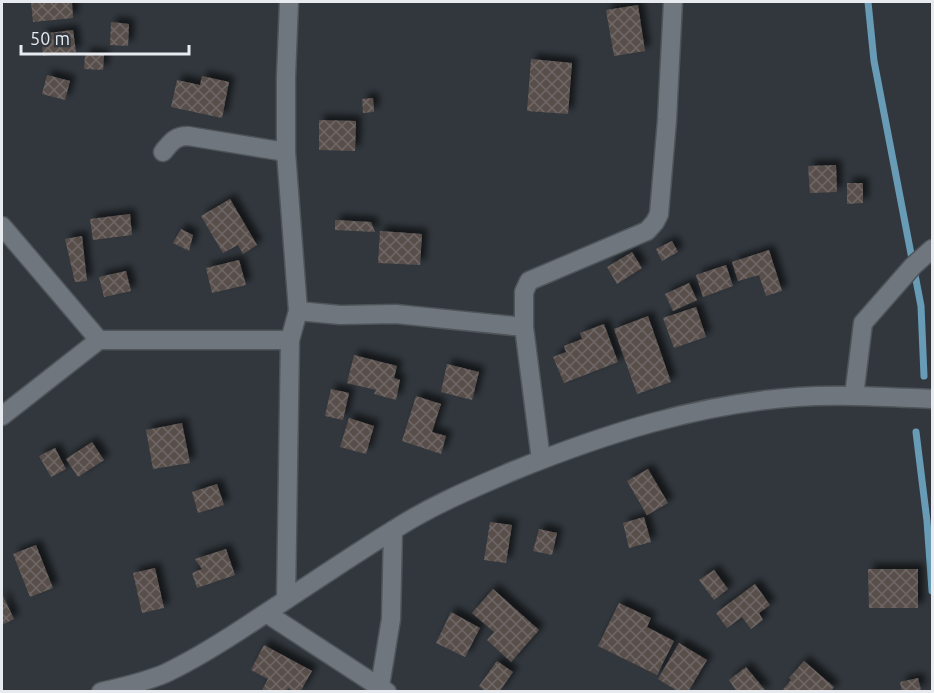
<svg xmlns="http://www.w3.org/2000/svg" width="934" height="693" font-family="Ubuntu,sans-serif">
<style>
.lines{fill:none;stroke-linecap:round;stroke-linejoin:round}
.stream{stroke:#689bb5;stroke-width:7}
.building{fill:url(#building-cross-hatch);filter:url(#shadow)}
.minor-casing{stroke:#4f5459;stroke-width:21}
.minor{stroke:#6f767d;stroke-width:18}
</style>
<defs>
<pattern id="building-cross-hatch" width="8" height="8" patternUnits="userSpaceOnUse" patternTransform="scale(1.5)"><rect width="8" height="8" fill="#584f4c"/><path d="M0 0l8 8M0 8l8-8" fill="none" stroke="#706866"/></pattern>
<filter id="shadow"><feDropShadow dx="5.5" dy="-5.5" stdDeviation="3" flood-color="#0009"/></filter>
</defs>
<rect width="100%" height="100%" fill="#31373d"/>
<g class="lines">
<!-- stream -->
<path class="stream" d="M 868,2 L 874,61 L 921,306 L 924,376
M 916,432 L 927,521 L 932,591"/>
</g>
<!-- building -->
<path class="building" d="M 31,2 L 72,2 L 73,18 L 33,22 Z
M 638,5 L 645,51 L 614,56 L 606,10 Z
M 111,22 L 129,24 L 128,46 L 110,45 Z
M 73,30 L 76,52 L 43,56 L 41,34 Z
M 85,53 L 104,55 L 103,70 L 84,69 Z
M 531,59 L 572,63 L 568,114 L 527,111 Z
M 47,75 L 70,81 L 65,100 L 42,94 Z
M 202,76 L 229,82 L 222,118 L 171,107 L 177,80 L 200,85 Z
M 373,98 L 374,112 L 363,113 L 362,99 Z
M 319,120 L 356,121 L 355,151 L 319,150 Z
M 836,165 L 837,192 L 810,193 L 808,166 Z
M 847,183 L 863,183 L 863,203 L 847,204 Z
M 230,199 L 257,245 L 243,254 L 238,245 L 223,253 L 201,216 Z
M 130,214 L 132,235 L 93,240 L 90,219 Z
M 335,220 L 371,222 L 375,232 L 335,230 Z
M 181,229 L 193,235 L 189,251 L 173,243 Z
M 380,231 L 422,234 L 420,265 L 378,263 Z
M 82,236 L 87,281 L 75,282 L 65,239 Z
M 672,241 L 678,252 L 662,261 L 656,249 Z
M 769,250 L 782,291 L 766,296 L 759,275 L 738,281 L 732,262 Z
M 632,252 L 642,268 L 617,284 L 607,267 Z
M 239,260 L 246,285 L 212,293 L 206,268 Z
M 726,265 L 733,286 L 703,297 L 696,275 Z
M 126,271 L 131,291 L 104,297 L 99,277 Z
M 689,283 L 697,300 L 673,311 L 665,294 Z
M 696,307 L 706,337 L 674,348 L 663,318 Z
M 648,316 L 671,382 L 637,394 L 614,329 Z
M 604,324 L 618,362 L 564,383 L 553,357 L 566,352 L 564,346 L 582,339 L 580,333 Z
M 354,355 L 397,366 L 394,378 L 400,380 L 396,400 L 374,394 L 376,390 L 347,383 Z
M 447,364 L 479,372 L 472,400 L 441,392 Z
M 331,389 L 349,393 L 343,420 L 325,416 Z
M 416,396 L 441,404 L 432,432 L 446,436 L 441,454 L 402,441 Z
M 349,418 L 374,426 L 366,454 L 340,447 Z
M 182,423 L 190,463 L 153,469 L 146,430 Z
M 92,442 L 104,460 L 78,477 L 66,459 Z
M 55,448 L 66,469 L 51,477 L 39,456 Z
M 648,469 L 668,503 L 647,515 L 627,481 Z
M 217,484 L 224,505 L 198,513 L 192,492 Z
M 644,517 L 651,542 L 629,548 L 623,523 Z
M 490,522 L 512,525 L 506,563 L 484,560 Z
M 539,529 L 557,533 L 552,555 L 533,551 Z
M 36,545 L 53,588 L 30,597 L 13,554 Z
M 226,549 L 235,575 L 197,588 L 192,573 L 202,569 L 195,559 Z
M 155,568 L 164,608 L 142,613 L 133,573 Z
M 868,569 L 918,569 L 918,608 L 869,608 Z
M 714,570 L 728,589 L 714,600 L 699,580 Z
M 755,584 L 770,605 L 759,613 L 763,620 L 751,629 L 742,617 L 727,628 L 716,613 Z
M 493,589 L 539,630 L 511,662 L 487,640 L 494,632 L 472,613 Z
M 2,594 L 14,619 L 2,625 Z
M 619,603 L 651,618 L 647,627 L 674,641 L 657,675 L 598,646 Z
M 451,612 L 480,628 L 465,657 L 436,643 Z
M 679,643 L 707,660 L 688,692 L 679,692 L 658,679 Z
M 264,645 L 312,671 L 300,692 L 294,692 L 288,688 L 286,692 L 261,692 L 268,679 L 251,670 Z
M 497,661 L 513,672 L 499,692 L 486,692 L 479,686 Z
M 804,661 L 834,687 L 830,692 L 781,692 L 791,680 L 789,678 Z
M 746,667 L 765,690 L 764,692 L 737,692 L 729,680 Z
M 918,678 L 921,690 L 902,692 L 900,682 Z"/>
<g class="lines">
<defs>
<path id="minor" d="M 163,152 C 171,142 175,136 188,136 L 286,152
M 2,226 L 99,340
M 298,311 L 340,315 L 396,314 L 524,327
M 854,396 L 863,323 L 913,266 L 932,249
M 2,416 L 99,340 L 290,340
M 541,460 L 524,327 L 524,292 L 529,281 L 647,231 L 655,222 L 659,214 L 667,120 L 673,2
M 286,600 L 290,340 L 298,311 L 286,152 L 286,77 L 289,2
M 266,613 L 387,692
M 380,686 L 391,619 L 393,530
M 101,692 C 122,687 146,682 166,673 C 200,657 232,636 263,615 C 306,587 348,558 392,531 C 430,506 471,489 513,471 C 604,434 698,404 797,397 C 842,394 887,397 932,399"/>
</defs>
<!-- minor casing -->
<use href="#minor" class="minor-casing"/>
<!-- minor -->
<use href="#minor" class="minor"/>
</g>
<!-- border -->
<rect width="934" height="693" fill="none" stroke="#e7ebef" stroke-width="6"/>
<!-- scale -->
<path d="M21 45v9h168v-9" fill="none" stroke="#e7ebef" stroke-width="3"/>
<text x="30" y="45" font-size="18" fill="#e7ebef" stroke="#31373d" stroke-width="4.5" paint-order="stroke">50 m</text>
</svg>
